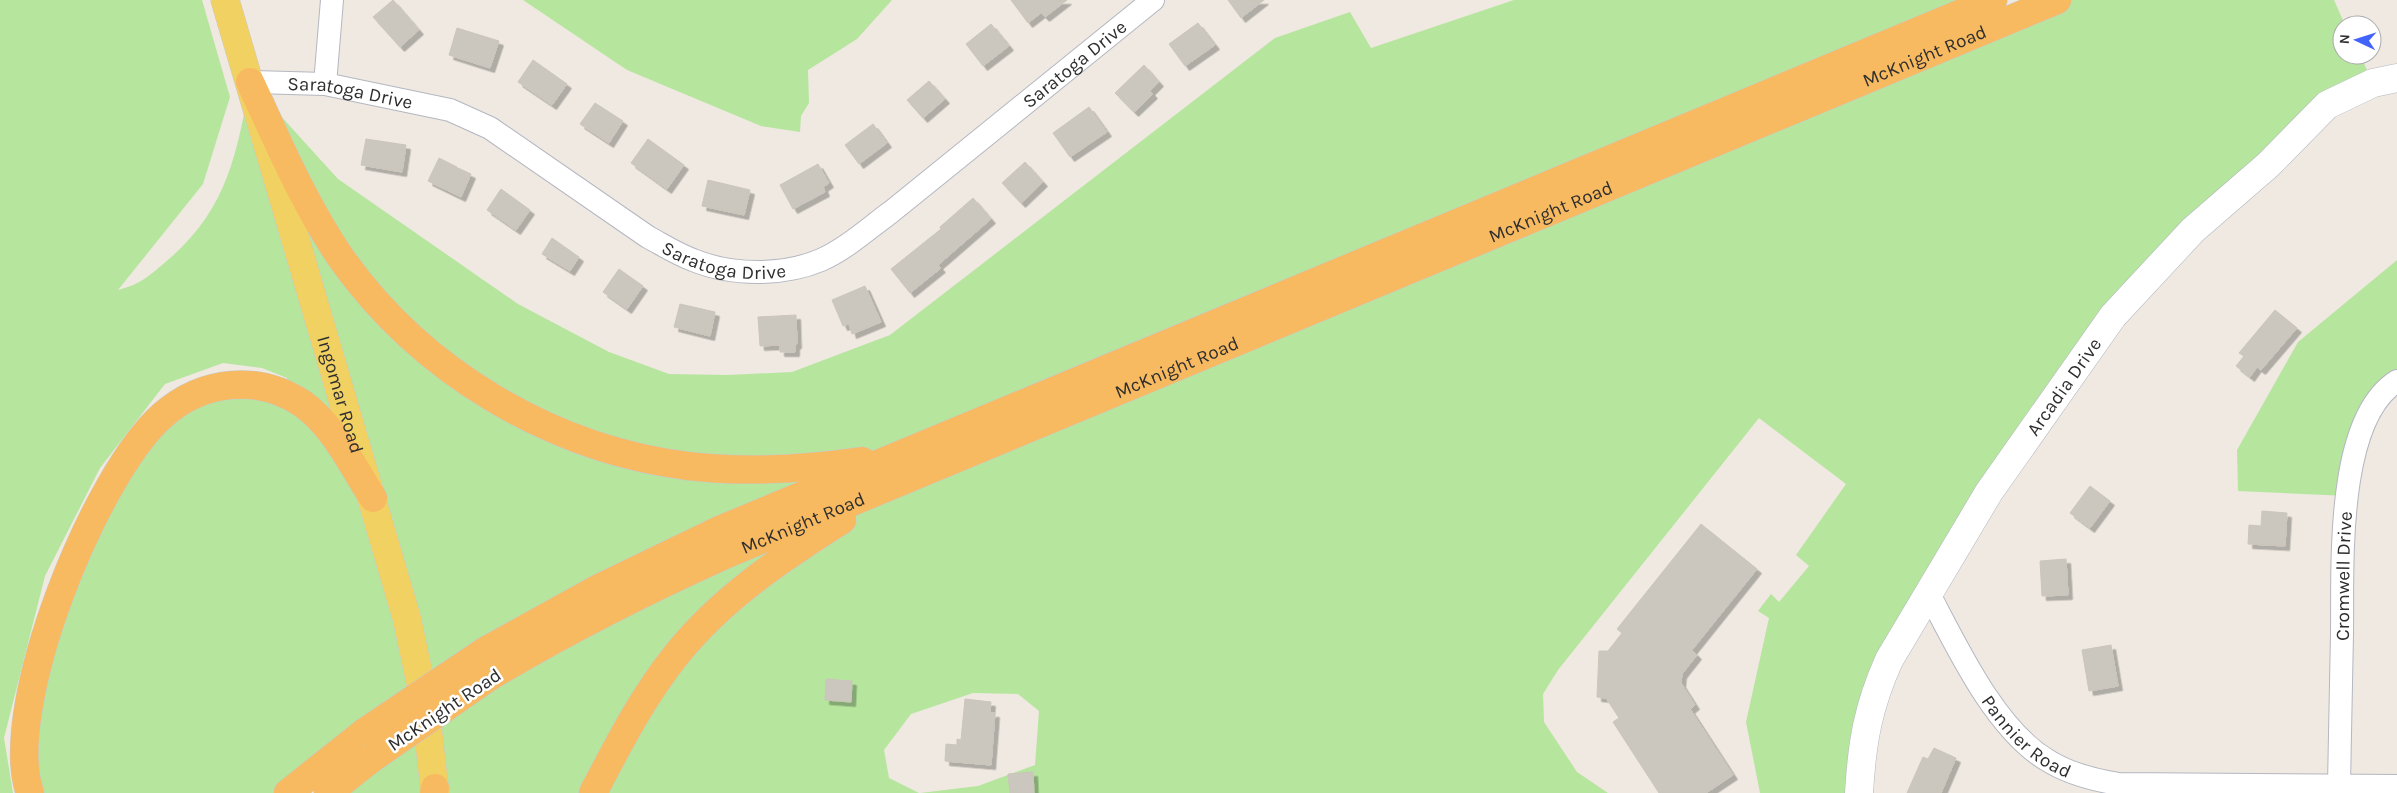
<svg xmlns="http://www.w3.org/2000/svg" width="2397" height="793" font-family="Karla,sans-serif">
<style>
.green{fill:#b6e59e}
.building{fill:#cbc7bf;stroke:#cbc5ba;filter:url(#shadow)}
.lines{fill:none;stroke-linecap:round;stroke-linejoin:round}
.minor-casing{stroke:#b4b7c1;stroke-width:24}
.tertiary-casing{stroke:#b4b7c1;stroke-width:29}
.primary-casing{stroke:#c9c9c9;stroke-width:29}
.trunk-casing{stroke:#c9c9c9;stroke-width:29}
.minor{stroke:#fff;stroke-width:22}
.tertiary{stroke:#fff;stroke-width:28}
.primary{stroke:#f2d163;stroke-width:28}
.trunk{stroke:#f8ba60;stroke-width:28}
.trunk-bridge-casing{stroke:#c9c9c9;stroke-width:29;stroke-linecap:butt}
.trunk-bridge{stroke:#f8ba60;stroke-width:28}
.labels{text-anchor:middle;stroke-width:5;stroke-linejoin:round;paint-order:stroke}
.street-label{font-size:19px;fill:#2e2e2e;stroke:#fff}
</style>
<defs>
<filter id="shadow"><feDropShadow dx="4.5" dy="4.5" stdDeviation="0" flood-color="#0004"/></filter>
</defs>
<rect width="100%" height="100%" fill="#efe9e1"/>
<!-- green -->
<path class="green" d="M 0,0 L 202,0 L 230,97 L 203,184 L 118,290 C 142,284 150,275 169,259 C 227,209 237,154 250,82 L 338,179 L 518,304 L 609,352 L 669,374 L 727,375 L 792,372 L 890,335 L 1275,38 L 1350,12 L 1371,48 L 1514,0 L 1993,0 L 549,642 L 2057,0 L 2334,0 L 2345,25 L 2342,25 L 2342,55 L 2360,55 L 2373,83 L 2353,91 L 2113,316 L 1889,660 L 1859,793 L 1760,793 L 1746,722 L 1769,618 L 1758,611 L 1771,594 L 1779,602 L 1809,566 L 1796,555 L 1846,484 L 1759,418 L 1558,670 L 1543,694 L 1544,722 L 1577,772 L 1608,793 L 920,793 L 978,786 L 1035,765 L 1039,711 L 1018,694 L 973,693 L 911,714 L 884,750 L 889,778 L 919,793 L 328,793 L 371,759 L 288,793 L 30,793 L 23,743 L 99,506 L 192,395 L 288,395 L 287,378 L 262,368 L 223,363 L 165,384 L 100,468 L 45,576 L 4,738 L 13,793 L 0,793 Z
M 523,0 L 892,0 L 857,39 L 808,70 L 809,103 L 801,116 L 800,132 L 761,126 L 627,70 Z
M 2397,260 L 2397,381 L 2390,386 L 2347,496 L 2238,491 L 2237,450 L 2298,342 Z"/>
<!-- building -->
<path class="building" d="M 393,0 L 419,30 L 400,47 L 373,17 Z
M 1011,0 L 1067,0 L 1045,17 L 1041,13 L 1028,23 Z
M 1228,0 L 1264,0 L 1241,18 Z
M 1198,23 L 1215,45 L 1185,66 L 1169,44 Z
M 991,24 L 1009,46 L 983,66 L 966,44 Z
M 457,28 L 499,41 L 490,68 L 449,55 Z
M 533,60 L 567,84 L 552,105 L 518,82 Z
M 1144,65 L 1159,82 L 1150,91 L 1153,94 L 1134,112 L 1115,93 Z
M 929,81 L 945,99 L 923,118 L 907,100 Z
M 595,103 L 623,121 L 609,143 L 580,124 Z
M 1089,107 L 1107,132 L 1070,157 L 1053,133 Z
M 873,124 L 887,143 L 859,164 L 845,145 Z
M 366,139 L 406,145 L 402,172 L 361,165 Z
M 648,139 L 684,165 L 667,189 L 631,163 Z
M 439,158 L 457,167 L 456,171 L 458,168 L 471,174 L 461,197 L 428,181 Z
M 1025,162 L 1043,182 L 1021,203 L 1002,183 Z
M 818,164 L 829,183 L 823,187 L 825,192 L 793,209 L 780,185 Z
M 708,180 L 750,190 L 744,215 L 702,206 Z
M 501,189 L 530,210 L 516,230 L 487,210 Z
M 973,198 L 991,219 L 938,265 L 941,268 L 910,293 L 891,269 L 941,229 L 940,227 Z
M 552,238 L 579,257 L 570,271 L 542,254 Z
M 619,269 L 643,286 L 627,309 L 603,292 Z
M 865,286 L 881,322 L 852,334 L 849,324 L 843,326 L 832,300 Z
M 680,304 L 715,312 L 710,336 L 674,327 Z
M 2275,310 L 2297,328 L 2261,370 L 2257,367 L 2250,377 L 2236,366 L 2244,356 L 2239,353 Z
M 796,315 L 797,344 L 795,345 L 795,352 L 780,352 L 780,345 L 760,346 L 758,317 Z
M 2090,486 L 2110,501 L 2090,528 L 2070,513 Z
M 2262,511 L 2287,513 L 2285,546 L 2248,544 L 2249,525 L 2261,526 Z
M 1701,524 L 1757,569 L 1692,650 L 1697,655 L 1682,674 L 1681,683 L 1695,705 L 1690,709 L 1733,775 L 1706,793 L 1659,793 L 1613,722 L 1619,718 L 1606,698 L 1597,697 L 1599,651 L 1608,651 L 1622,633 L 1617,629 Z
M 2066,559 L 2068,595 L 2042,596 L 2040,561 Z
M 2111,645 L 2118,686 L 2089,691 L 2082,650 Z
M 826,679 L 852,681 L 851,702 L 825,700 Z
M 965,699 L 991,702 L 990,713 L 995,713 L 991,765 L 945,761 L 946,744 L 957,745 L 957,739 L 961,740 Z
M 1934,748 L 1956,758 L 1941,793 L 1907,793 L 1923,757 L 1928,759 Z
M 1033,772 L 1034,793 L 1010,793 L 1008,774 Z"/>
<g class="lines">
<defs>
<g id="minor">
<path id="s1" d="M 250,82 L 325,84 L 450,110 L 490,128 L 648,237 C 663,245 677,254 693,260 C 732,276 783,276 821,260 C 846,249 869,228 891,212 L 1153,0"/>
<path d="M 325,84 L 332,0"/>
<path id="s2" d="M 1929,594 C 1957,647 1995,729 2047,760 C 2069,774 2093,780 2119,784 L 2397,786"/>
<path id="s3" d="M 2339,785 C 2340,734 2341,683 2342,633 C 2343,568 2335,420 2397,381"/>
</g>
<g id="tertiary">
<path id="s4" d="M 1859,793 C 1862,742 1868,707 1889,660 L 1989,492 L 2113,316 L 2193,230 L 2268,165 L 2327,105 L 2373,83 L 2397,78"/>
</g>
<g id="primary">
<path id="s5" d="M 225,0 L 407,619 L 425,704 L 435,793"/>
</g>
<g id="trunk">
<path d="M 250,82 C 278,142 304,204 341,258 C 421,371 551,449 688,466 C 745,473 805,469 862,461"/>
<path d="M 485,651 L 599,588 L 717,531 L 1993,0"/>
<path id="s6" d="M 489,677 C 566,631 645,591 727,554 L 2057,0"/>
<path d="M 30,793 C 0,708 96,473 163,415 C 203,380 258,374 303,404 C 334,426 353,467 373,498"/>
<path d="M 288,793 L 366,731"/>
<path d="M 328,793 L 371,759"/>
<path d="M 434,793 L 435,788"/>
<path d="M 593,793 C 618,745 643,696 677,654 C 722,598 782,558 842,520"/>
</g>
</defs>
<!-- minor casing -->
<use href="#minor" class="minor-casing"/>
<!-- tertiary casing -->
<use href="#tertiary" class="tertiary-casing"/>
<!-- primary casing -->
<use href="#primary" class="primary-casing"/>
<!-- trunk casing -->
<use href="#trunk" class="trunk-casing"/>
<!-- minor -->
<use href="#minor" class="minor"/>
<!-- tertiary -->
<use href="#tertiary" class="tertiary"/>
<!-- primary -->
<use href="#primary" class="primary"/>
<!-- trunk -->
<use href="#trunk" class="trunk"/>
<defs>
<path id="trunk-bridge" d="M 366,731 L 485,651
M 371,759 L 489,677"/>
</defs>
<!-- trunk-bridge casing -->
<use href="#trunk-bridge" class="trunk-bridge-casing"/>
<!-- trunk-bridge -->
<use href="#trunk-bridge" class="trunk-bridge"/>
</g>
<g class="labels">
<!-- street labels -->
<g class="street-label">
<text dy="7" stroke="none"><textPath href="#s6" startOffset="1565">McKnight Road</textPath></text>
<text dy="7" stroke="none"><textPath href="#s1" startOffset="941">Saratoga Drive</textPath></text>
<text dy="7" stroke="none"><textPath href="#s1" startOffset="101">Saratoga Drive</textPath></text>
<text dy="7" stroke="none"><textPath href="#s6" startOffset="1160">McKnight Road</textPath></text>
<text dy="7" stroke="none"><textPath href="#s1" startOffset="520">Saratoga Drive</textPath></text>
<text dy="7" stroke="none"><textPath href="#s6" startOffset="755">McKnight Road</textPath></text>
<text dy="7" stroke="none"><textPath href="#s4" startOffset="462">Arcadia Drive</textPath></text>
<text dy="7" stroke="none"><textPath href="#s5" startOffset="411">Ingomar Road</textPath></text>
<text dy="7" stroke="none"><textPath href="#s6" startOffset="350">McKnight Road</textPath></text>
<text dy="7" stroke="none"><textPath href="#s3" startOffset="209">Cromwell Drive</textPath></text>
<text transform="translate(444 709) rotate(-34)" y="7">McKnight Road</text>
<text dy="7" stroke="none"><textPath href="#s2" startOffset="175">Pannier Road</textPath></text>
</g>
</g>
<!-- north arrow -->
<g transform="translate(2357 40) rotate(274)"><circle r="24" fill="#ffffff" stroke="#ababab"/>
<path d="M0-4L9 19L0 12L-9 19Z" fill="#4264fb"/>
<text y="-8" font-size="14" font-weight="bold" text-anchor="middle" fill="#2e2e2e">N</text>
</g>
</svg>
